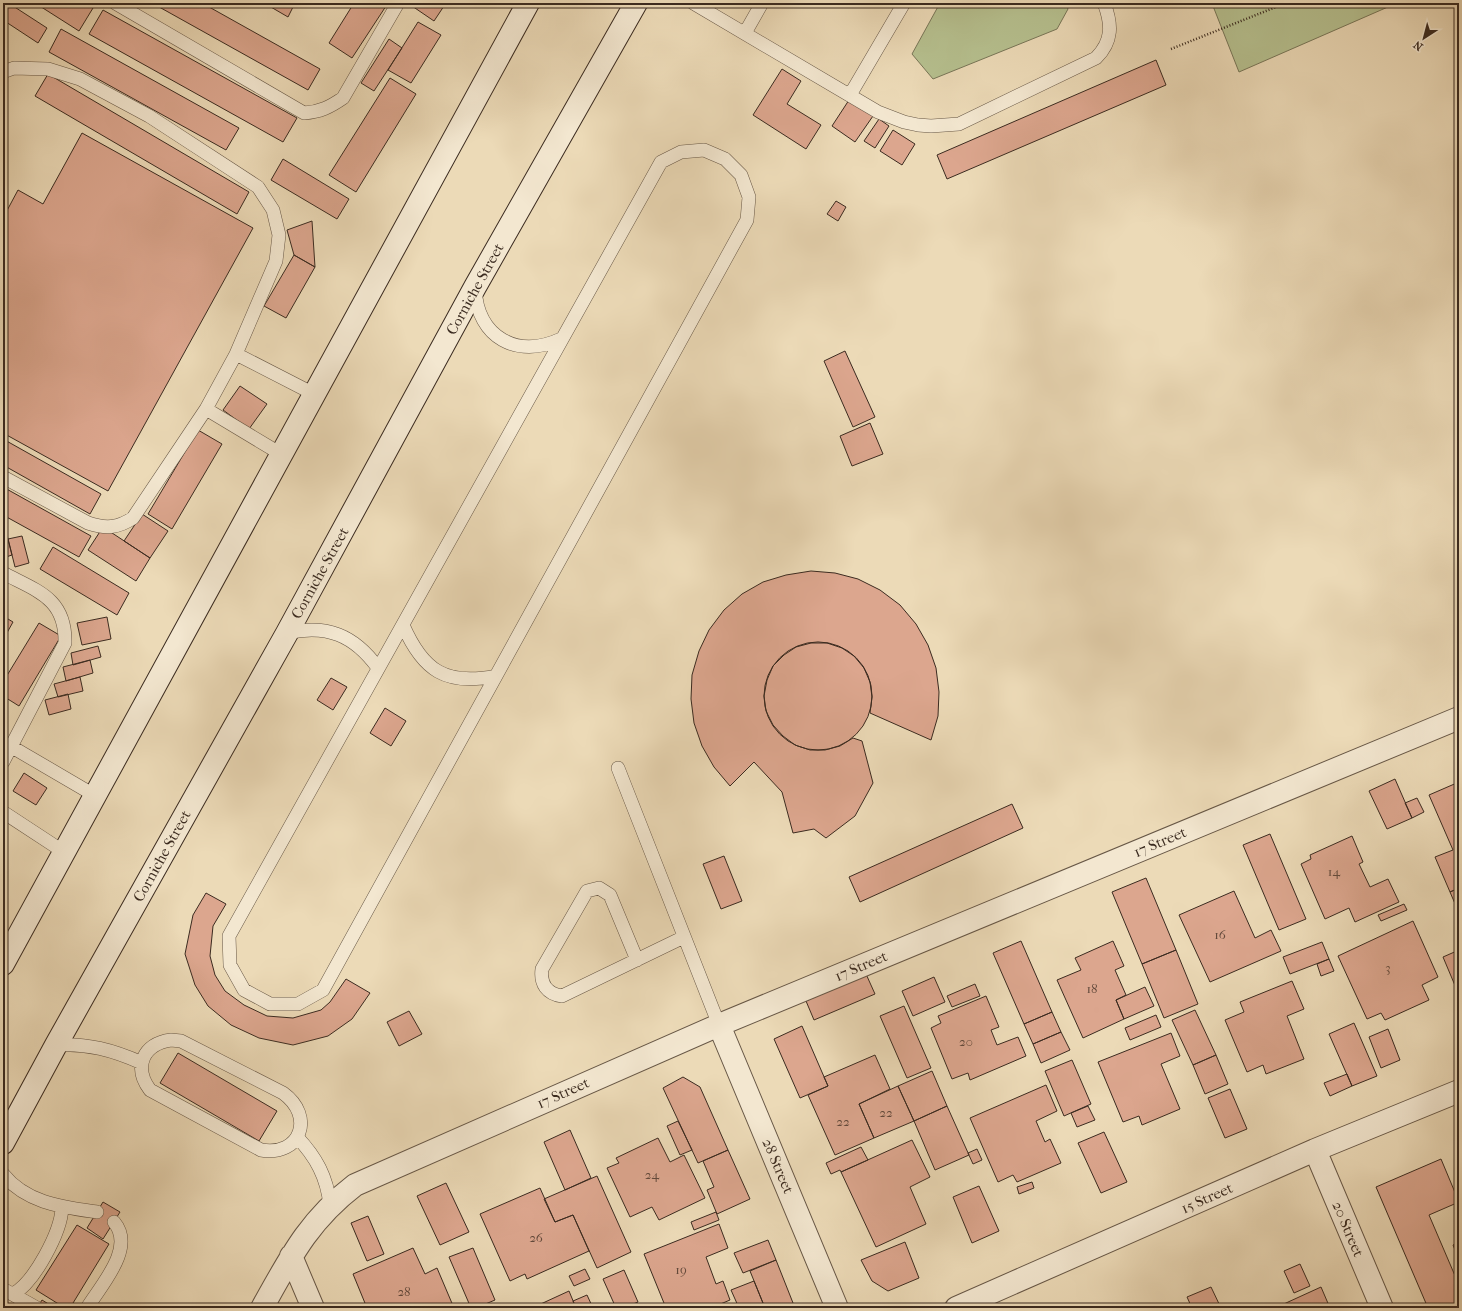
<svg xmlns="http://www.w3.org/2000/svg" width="1462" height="1311" font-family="'IM FELL French Canon',serif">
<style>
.green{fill:#b6c08f;stroke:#787658}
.building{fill:#dca68e;stroke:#3b2b20}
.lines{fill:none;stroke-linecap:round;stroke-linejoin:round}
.lane-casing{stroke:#675746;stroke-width:14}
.street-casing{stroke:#675746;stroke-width:24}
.secondary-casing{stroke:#3b2b20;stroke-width:24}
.path{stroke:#3b2b20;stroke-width:2.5;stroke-dasharray:1 2;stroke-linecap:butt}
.lane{stroke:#f3e7d0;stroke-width:13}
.street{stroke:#f3e7d0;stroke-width:22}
.secondary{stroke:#f3e7d0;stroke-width:22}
.labels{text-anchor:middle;stroke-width:3;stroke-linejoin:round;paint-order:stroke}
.number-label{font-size:13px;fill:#634a3c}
.street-label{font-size:15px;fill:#3b2b20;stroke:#f3e7d0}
</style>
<rect width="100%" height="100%" fill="#ecdab7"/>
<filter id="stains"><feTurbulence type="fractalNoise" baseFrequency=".005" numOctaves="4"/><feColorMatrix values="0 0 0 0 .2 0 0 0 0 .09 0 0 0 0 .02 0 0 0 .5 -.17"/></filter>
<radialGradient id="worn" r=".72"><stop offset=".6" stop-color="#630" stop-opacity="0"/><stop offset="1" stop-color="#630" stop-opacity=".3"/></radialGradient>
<!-- green -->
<path class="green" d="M 940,3 L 1066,3 L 1068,9 L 1057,29 L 933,79 L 912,54 Z
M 1220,3 L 1397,3 L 1239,72 L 1213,6 Z"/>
<!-- building -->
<path class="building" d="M 35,3 L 85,3 L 93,8 L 79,31 Z
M 152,3 L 202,3 L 320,69 L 308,90 Z
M 264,3 L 295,3 L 288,17 Z
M 354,3 L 388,3 L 352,58 L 329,43 Z
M 414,3 L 446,3 L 434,21 L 412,6 Z
M 10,4 L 47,28 L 38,43 L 3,20 L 3,15 Z
M 103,10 L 297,118 L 283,142 L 89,34 Z
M 418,22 L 441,35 L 411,83 L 388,70 Z
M 61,29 L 239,128 L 226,150 L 49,52 Z
M 389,39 L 402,48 L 374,91 L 361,83 Z
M 1156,60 L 1166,85 L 947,179 L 937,155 Z
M 782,69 L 801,81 L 787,104 L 821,125 L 806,149 L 753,115 Z
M 48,74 L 249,192 L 237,214 L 35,96 Z
M 390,78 L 416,94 L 356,192 L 329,175 Z
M 849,100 L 873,116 L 855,142 L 832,126 Z
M 879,119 L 889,126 L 875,148 L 864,141 Z
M 893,130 L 915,144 L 902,165 L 880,151 Z
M 82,133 L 253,228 L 108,491 L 3,433 L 3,218 L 18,190 L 43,204 Z
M 283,159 L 349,199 L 337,219 L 271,180 Z
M 836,201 L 846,207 L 838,221 L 827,214 Z
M 312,221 L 315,267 L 294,255 L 287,230 Z
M 294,255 L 315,267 L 286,318 L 264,306 Z
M 845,351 L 875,417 L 853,427 L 824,361 Z
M 240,386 L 267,404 L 249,429 L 223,410 Z
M 870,423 L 883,454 L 852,466 L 840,436 Z
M 198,430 L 222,444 L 172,529 L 148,514 Z
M 3,439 L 101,494 L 90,514 L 3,465 Z
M 3,487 L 91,536 L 79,557 L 3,515 Z
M 142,514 L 168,531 L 150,558 L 124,541 Z
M 5,527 L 12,555 L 3,558 L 3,528 Z
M 103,527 L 150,558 L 136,581 L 88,550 Z
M 22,536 L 29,563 L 15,567 L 8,539 Z
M 53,547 L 129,593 L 117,615 L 40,569 Z
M 811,571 L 835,573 L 858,579 L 880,590 L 900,605 L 916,624 L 928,645 L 936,668 L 939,692 L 938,716 L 931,740 L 870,713 L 872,697 L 870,682 L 864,668 L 854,656 L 842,648 L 827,643 L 811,643 L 796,647 L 784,655 L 773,666 L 767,680 L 764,696 L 766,711 L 773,725 L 783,736 L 795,745 L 810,750 L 825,750 L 840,746 L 853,738 L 862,741 L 873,783 L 855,816 L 826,838 L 814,829 L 793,833 L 782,792 L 754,762 L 730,786 L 714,767 L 702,746 L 694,723 L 691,699 L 692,675 L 699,651 L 709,630 L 724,610 L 742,594 L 763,582 L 786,575 Z
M 3,616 L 13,622 L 3,640 Z
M 107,617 L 111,639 L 82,645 L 77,623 Z
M 39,623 L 61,636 L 19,706 L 3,696 L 3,682 Z
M764 696a54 54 0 1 1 108 0a54 54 0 1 1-108 0Z
M 98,646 L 101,657 L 73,665 L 71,653 Z
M 90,660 L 93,673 L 66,681 L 63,667 Z
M 80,677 L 83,691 L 58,697 L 54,684 Z
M 331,678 L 347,687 L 333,710 L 317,700 Z
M 68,694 L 71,709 L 49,715 L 45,700 Z
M 385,708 L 406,721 L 391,746 L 370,733 Z
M 24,773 L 47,788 L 36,805 L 13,791 Z
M 1395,779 L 1412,818 L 1387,829 L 1369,791 Z
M 1459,782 L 1459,888 L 1450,892 L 1435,857 L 1453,850 L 1429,795 Z
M 1417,798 L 1424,812 L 1412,818 L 1405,803 Z
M 1012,804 L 1023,828 L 860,902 L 849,877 Z
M 1270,834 L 1306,919 L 1279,930 L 1243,845 Z
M 1352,836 L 1363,862 L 1359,864 L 1370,887 L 1388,879 L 1399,902 L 1355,922 L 1349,908 L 1325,919 L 1301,864 L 1311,859 L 1310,855 Z
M 724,856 L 742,901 L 721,909 L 703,864 Z
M 1146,878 L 1176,950 L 1142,964 L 1112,892 Z
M 1459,888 L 1459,913 L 1450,892 Z
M 1234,891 L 1255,938 L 1271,930 L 1281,951 L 1210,982 L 1179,915 Z
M 206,893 L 226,904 L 213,926 L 210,956 L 215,975 L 225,991 L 244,1005 L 267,1016 L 293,1018 L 321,1010 L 330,1002 L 346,979 L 370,993 L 352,1019 L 328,1036 L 293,1045 L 259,1038 L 231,1025 L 208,1006 L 195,985 L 185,954 L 193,915 Z
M 1404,904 L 1407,910 L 1381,921 L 1378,915 Z
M 1413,921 L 1438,977 L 1422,985 L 1429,1000 L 1385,1020 L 1381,1013 L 1367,1019 L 1338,956 Z
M 1021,941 L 1052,1012 L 1024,1024 L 993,953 Z
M 1113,941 L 1124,966 L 1115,970 L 1126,995 L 1116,1000 L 1124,1019 L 1083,1038 L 1057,980 L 1081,970 L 1075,958 Z
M 1322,942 L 1329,959 L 1290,974 L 1283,957 Z
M 1176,950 L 1198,1004 L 1164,1018 L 1142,964 Z
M 1459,950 L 1459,995 L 1443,957 Z
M 1329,959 L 1334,971 L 1321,976 L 1317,964 Z
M 866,974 L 875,994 L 814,1020 L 806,1001 Z
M 934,977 L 945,1002 L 913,1016 L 902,991 Z
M 1292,981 L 1304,1009 L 1287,1016 L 1304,1059 L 1266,1074 L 1263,1065 L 1247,1072 L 1225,1020 L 1244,1012 L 1240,1002 Z
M 975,984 L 980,996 L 952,1007 L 947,996 Z
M 1145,987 L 1154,1006 L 1124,1019 L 1116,1000 Z
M 986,996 L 999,1027 L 991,1030 L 997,1045 L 1018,1037 L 1026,1056 L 970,1080 L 968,1073 L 952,1079 L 931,1028 L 941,1023 L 938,1016 Z
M 904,1006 L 931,1068 L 907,1078 L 880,1016 Z
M 1195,1010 L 1216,1055 L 1193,1065 L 1172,1020 Z
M 409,1011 L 422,1034 L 399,1046 L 387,1022 Z
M 1052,1012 L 1061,1032 L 1033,1044 L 1024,1024 Z
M 1156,1015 L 1161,1027 L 1130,1040 L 1125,1028 Z
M 1354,1023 L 1377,1076 L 1352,1086 L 1329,1034 Z
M 802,1026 L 828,1086 L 800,1098 L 774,1039 Z
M 1388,1029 L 1400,1060 L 1381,1068 L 1369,1037 Z
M 1061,1032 L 1070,1050 L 1041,1063 L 1033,1044 Z
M 1171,1033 L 1180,1056 L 1161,1064 L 1180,1109 L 1142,1125 L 1139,1116 L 1123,1122 L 1098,1062 Z
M 178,1053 L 277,1111 L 259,1141 L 160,1083 Z
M 875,1055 L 890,1089 L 859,1104 L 874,1138 L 835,1155 L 808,1095 L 828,1086 L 824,1077 Z
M 1216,1055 L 1228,1084 L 1205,1094 L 1193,1065 Z
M 1072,1060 L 1091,1104 L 1064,1116 L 1045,1071 Z
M 932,1071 L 947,1106 L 914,1121 L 898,1086 Z
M 1347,1074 L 1352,1086 L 1330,1096 L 1324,1083 Z
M 683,1077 L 700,1087 L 728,1150 L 698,1163 L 663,1088 Z
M 1046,1085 L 1057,1111 L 1036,1121 L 1045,1142 L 1050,1139 L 1061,1163 L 1017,1182 L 1013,1175 L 998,1182 L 970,1118 Z
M 898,1086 L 914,1121 L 874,1138 L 859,1104 Z
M 1230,1089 L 1247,1129 L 1225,1138 L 1208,1098 Z
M 947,1106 L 969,1155 L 935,1170 L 914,1121 Z
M 1088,1106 L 1095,1120 L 1077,1127 L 1071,1113 Z
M 678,1121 L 692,1150 L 680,1155 L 667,1126 Z
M 570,1130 L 591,1178 L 565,1190 L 544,1142 Z
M 1104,1132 L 1127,1182 L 1101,1193 L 1078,1143 Z
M 658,1138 L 670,1162 L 684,1155 L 705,1198 L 659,1220 L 652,1207 L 630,1217 L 607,1168 L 619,1163 L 616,1158 Z
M 912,1140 L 930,1177 L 910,1187 L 926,1224 L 876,1247 L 841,1172 Z
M 861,1147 L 868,1160 L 841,1172 L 840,1170 L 831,1174 L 826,1163 Z
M 977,1149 L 982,1160 L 973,1164 L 968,1153 Z
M 728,1150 L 750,1199 L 717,1214 L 707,1190 L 714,1187 L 703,1161 Z
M 1441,1159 L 1459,1202 L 1429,1215 L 1459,1285 L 1459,1308 L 1428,1308 L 1376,1187 Z
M 597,1176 L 631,1252 L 597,1268 L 573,1215 L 555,1222 L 544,1199 Z
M 1032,1182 L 1034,1188 L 1019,1194 L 1017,1187 Z
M 446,1183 L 469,1232 L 440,1245 L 417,1196 Z
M 979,1186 L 999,1231 L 972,1243 L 953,1197 Z
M 540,1188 L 555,1222 L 573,1215 L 589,1251 L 527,1279 L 525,1274 L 510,1281 L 480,1214 Z
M 103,1202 L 120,1212 L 103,1239 L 87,1228 Z
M 716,1212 L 719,1220 L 694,1230 L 691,1222 Z
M 368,1216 L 384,1254 L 367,1261 L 351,1223 Z
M 719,1224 L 728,1248 L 706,1257 L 716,1284 L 723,1281 L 730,1300 L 711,1308 L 666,1308 L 644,1254 Z
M 77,1225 L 109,1244 L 70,1308 L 65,1308 L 36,1290 Z
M 768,1240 L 776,1260 L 743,1273 L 734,1253 Z
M 905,1242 L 919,1278 L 888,1291 L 872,1281 L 861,1260 Z
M 1459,1242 L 1459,1260 L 1453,1245 Z
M 413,1248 L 425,1274 L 437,1268 L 454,1308 L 367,1308 L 353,1274 Z
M 473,1248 L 495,1300 L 476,1308 L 471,1308 L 449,1257 Z
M 776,1260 L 795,1308 L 765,1308 L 750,1271 Z
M 1300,1264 L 1310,1286 L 1294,1293 L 1284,1271 Z
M 585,1269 L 590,1279 L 574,1286 L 569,1276 Z
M 624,1270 L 638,1302 L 623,1308 L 616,1308 L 603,1279 Z
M 754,1281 L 765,1308 L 739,1308 L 731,1290 Z
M 1211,1287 L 1221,1308 L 1192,1308 L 1187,1297 Z
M 1321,1287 L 1330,1308 L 1275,1308 Z
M 569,1291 L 576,1308 L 532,1308 Z
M 587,1295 L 593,1308 L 576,1308 L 573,1301 Z
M 42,1300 L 55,1308 L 37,1308 Z"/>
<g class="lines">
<defs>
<path id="lane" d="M 115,3 L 304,113 C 320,112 330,107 343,98 L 398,3
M 693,3 L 878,112 L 904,122 L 918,125 L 931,126 L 959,124 L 1096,58 C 1113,41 1112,24 1104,3
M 745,33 L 762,3
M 3,72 L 14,68 L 48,69 L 80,79 L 149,116 L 258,187 L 273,210 L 279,235 L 276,261 L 236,354 L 206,409 L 133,518 C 118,528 106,529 88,523 L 3,477
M 850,95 L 904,3
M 704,150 L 725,159 L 741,175 L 749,197 L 747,220 L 323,990 L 298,1004 L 270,1004 L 244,990 L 230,965 L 229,936 L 661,162 L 681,152 Z
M 475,289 C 478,338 517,359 561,339
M 236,354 L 314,394
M 206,409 L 281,454
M 3,573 C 37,591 66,598 65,643 L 3,762
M 403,625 C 423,671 446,686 496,676
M 287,633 C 327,624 354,635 378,668
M 12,747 L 94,795
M 618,768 L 719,1025
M 3,812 L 64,852
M 637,960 L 610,895 L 599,888 L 587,891 L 542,969 C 540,984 547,994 562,996 L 684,937
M 171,1040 L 181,1041 L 283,1093 C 315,1116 301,1157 261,1150 L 150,1090 C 133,1067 143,1044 171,1040 Z
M 56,1045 C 87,1043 113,1050 142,1063
M 297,1137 C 316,1157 327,1177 330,1205
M 3,1174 C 26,1203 62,1207 97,1212
M 3,1289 L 37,1308
M 13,1294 C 34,1283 61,1232 62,1208
M 87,1308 C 101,1285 136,1248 114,1222"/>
<path id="street" d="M 719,1025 L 837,1308
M 1315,1150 L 1382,1308
M 291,1256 L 313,1308
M 262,1308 C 290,1258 308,1221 355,1185 L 719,1025 L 1459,718
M 956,1308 L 1315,1150 L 1459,1091"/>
<path id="secondary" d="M 3,964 L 528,3
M 3,1143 L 56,1045 L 287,633 L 475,287 L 636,3"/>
</defs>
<!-- lane casing -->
<use href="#lane" class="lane-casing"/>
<!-- street casing -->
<use href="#street" class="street-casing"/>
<!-- secondary casing -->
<use href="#secondary" class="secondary-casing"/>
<!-- path -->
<path class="path" d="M 1171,49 L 1286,3"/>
<!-- lane -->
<use href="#lane" class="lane"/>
<!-- street -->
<use href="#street" class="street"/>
<!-- secondary -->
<use href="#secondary" class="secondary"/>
</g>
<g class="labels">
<!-- number labels -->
<g class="number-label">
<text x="1334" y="876">14</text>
<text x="1220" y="939">16</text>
<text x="1388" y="972">3</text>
<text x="1092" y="993">18</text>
<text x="966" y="1046">20</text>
<text x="886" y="1117">22</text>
<text x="843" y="1126">22</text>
<text x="652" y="1179">24</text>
<text x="536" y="1242">26</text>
<text x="681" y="1274">19</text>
<text x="404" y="1296">28</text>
</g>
<!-- street labels -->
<g class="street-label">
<text transform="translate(475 289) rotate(-61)" y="5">Corniche Street</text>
<text transform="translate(320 573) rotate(-61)" y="5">Corniche Street</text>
<text transform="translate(1160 842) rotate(-23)" y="5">17 Street</text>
<text transform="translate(162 856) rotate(-61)" y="5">Corniche Street</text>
<text transform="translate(861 966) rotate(-23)" y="5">17 Street</text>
<text transform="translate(563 1093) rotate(-24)" y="5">17 Street</text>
<text transform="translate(778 1166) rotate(67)" y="5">28 Street</text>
<text transform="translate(1207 1198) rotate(-24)" y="5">15 Street</text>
<text transform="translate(1348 1229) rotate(67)" y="5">20 Street</text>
</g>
</g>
<!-- margin -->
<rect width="1462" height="1311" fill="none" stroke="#ecdab7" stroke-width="16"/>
<rect x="4" y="4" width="1454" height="1303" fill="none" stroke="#3b2b20" stroke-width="2"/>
<rect x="8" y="8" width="1446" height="1295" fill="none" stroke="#3b2b20"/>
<!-- north arrow -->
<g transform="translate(1424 38) rotate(216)" stroke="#f3e7d0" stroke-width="3" paint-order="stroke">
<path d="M0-3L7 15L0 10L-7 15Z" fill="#3b2b20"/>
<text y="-6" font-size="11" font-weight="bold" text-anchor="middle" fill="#3b2b20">N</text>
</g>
<rect width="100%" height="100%" filter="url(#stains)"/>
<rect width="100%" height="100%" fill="url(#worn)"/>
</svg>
